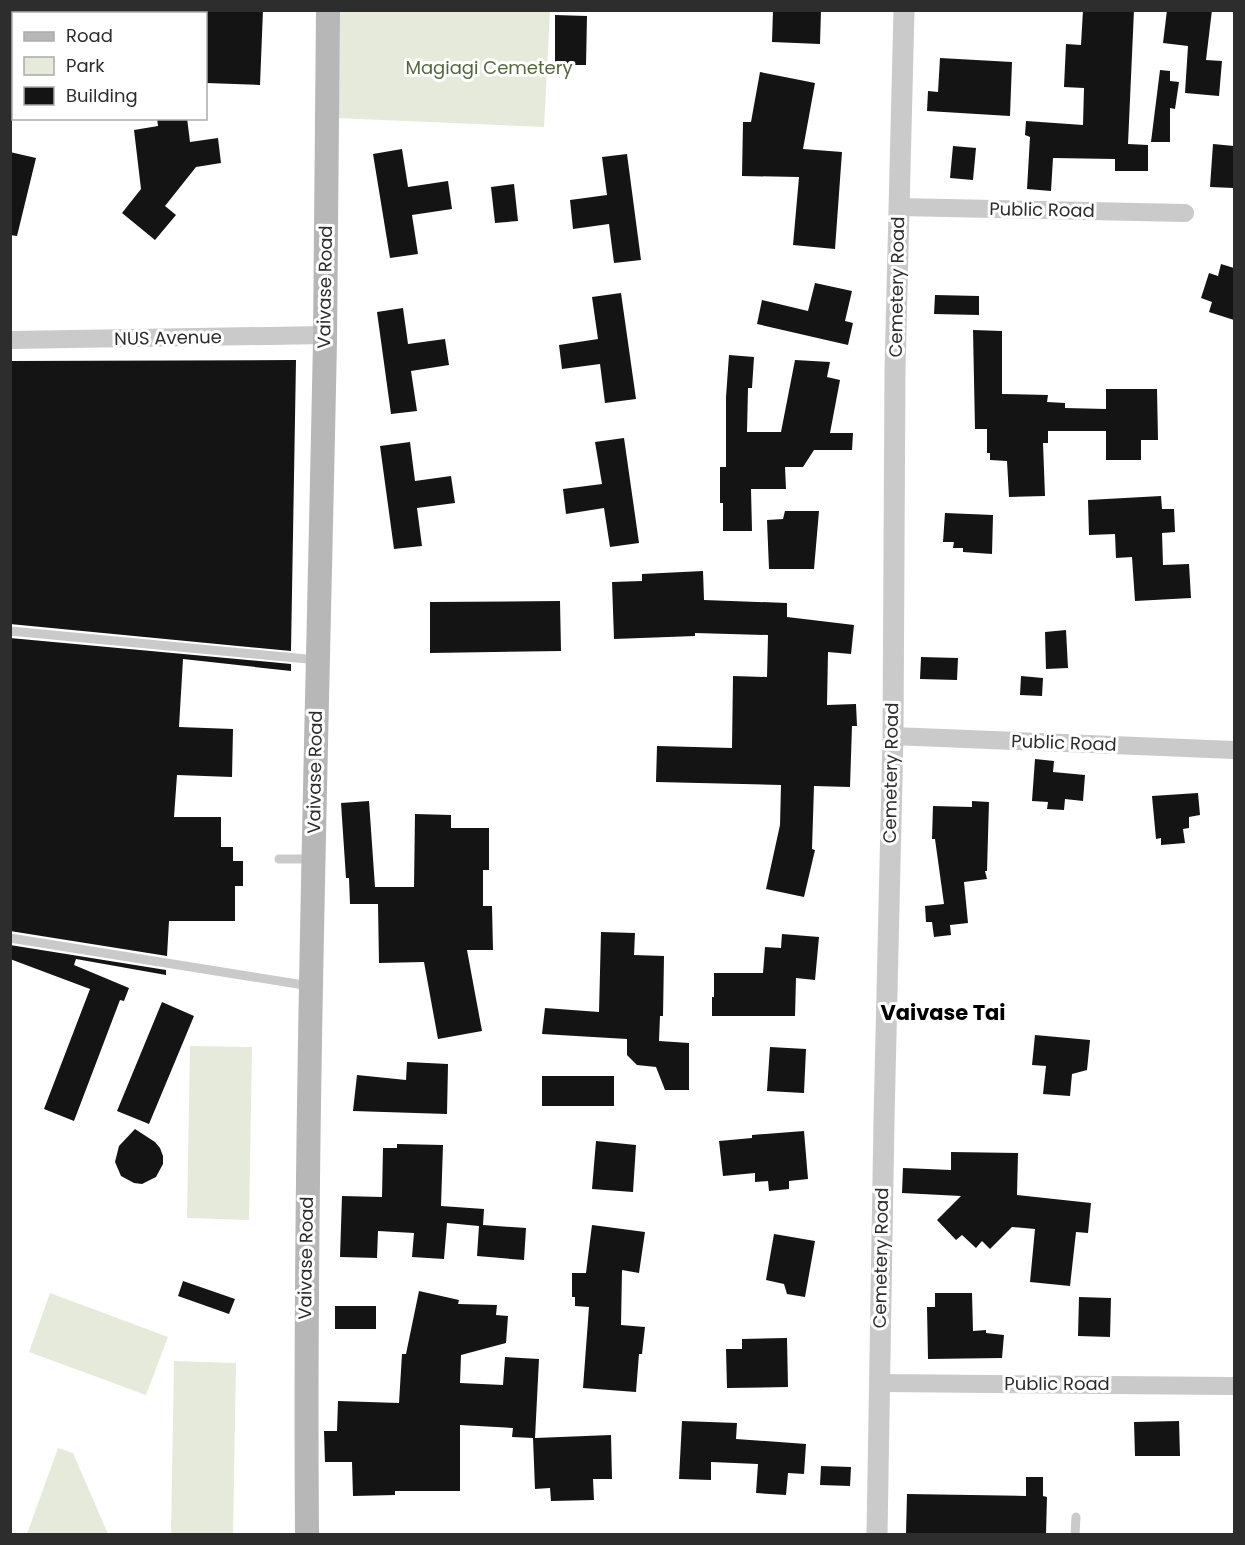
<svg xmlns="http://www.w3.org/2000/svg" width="1245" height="1545" font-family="Poppins,sans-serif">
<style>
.green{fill:#e5eadb}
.building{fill:#141414}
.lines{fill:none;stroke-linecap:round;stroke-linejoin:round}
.service{stroke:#cacaca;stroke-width:9}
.minor{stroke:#cacaca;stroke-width:18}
.tertiary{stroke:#cacaca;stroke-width:21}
.secondary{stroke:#b7b7b7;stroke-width:24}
.labels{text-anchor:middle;stroke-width:6;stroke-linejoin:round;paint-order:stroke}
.park-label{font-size:18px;fill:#54673c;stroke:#fff}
.street-label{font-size:18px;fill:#2d2d2d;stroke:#fff}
.quarter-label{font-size:21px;font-weight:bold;fill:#000;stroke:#fff}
</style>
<rect width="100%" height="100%" fill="#fff"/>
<!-- green -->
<path class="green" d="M 338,11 L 550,11 L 544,127 L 336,118 Z
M 190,1046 L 252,1047 L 249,1220 L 187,1218 Z
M 50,1293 L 168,1337 L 146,1395 L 29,1352 Z
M 174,1361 L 236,1363 L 233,1534 L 171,1534 Z
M 58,1448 L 73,1453 L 108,1534 L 27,1534 Z"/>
<!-- building -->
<path class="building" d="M 206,10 L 263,10 L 260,85 L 206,83 Z
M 773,10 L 821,10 L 820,44 L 772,42 Z
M 1083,10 L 1134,10 L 1128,144 L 1148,145 L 1148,171 L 1115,171 L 1115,159 L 1053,158 L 1051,191 L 1027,189 L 1030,137 L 1025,135 L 1026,121 L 1083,125 L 1084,88 L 1064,87 L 1066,44 L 1081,45 Z
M 1167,10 L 1212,10 L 1206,60 L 1222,61 L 1219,96 L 1185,93 L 1188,46 L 1163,43 Z
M 555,15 L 587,16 L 586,65 L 555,65 Z
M 940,58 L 1012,62 L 1010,116 L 927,111 L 928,91 L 938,92 Z
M 1160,70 L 1170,71 L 1170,81 L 1179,82 L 1175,109 L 1170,108 L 1170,142 L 1151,142 Z
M 760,72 L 815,83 L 803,149 L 842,152 L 835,249 L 793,245 L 799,177 L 742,176 L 743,122 L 751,122 Z
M 157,118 L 187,118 L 190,142 L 218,138 L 221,163 L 196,167 L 165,206 L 176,215 L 155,240 L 122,213 L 141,189 L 134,130 L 158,126 Z
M 1213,144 L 1234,146 L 1234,188 L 1210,187 Z
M 953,146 L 976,148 L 973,180 L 950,178 Z
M 402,149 L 408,187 L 448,181 L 452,209 L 412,215 L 418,254 L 390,258 L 373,154 Z
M 10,152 L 36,158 L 17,236 L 10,235 Z
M 627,154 L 641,260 L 614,263 L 609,224 L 573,229 L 570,200 L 607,195 L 602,157 Z
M 514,184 L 518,221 L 495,223 L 491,187 Z
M 1221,264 L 1234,268 L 1234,320 L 1209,312 L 1212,302 L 1201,298 L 1209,273 L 1218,276 Z
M 815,283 L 852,291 L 845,321 L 853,323 L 848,345 L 757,324 L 762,300 L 808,311 Z
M 621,293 L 636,399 L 605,403 L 600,364 L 562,369 L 559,345 L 598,339 L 592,297 Z
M 935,295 L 979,296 L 979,315 L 934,314 Z
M 403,308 L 408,344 L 445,339 L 449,365 L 411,371 L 417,411 L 391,414 L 377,312 Z
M 973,330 L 1002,331 L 1002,394 L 1048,395 L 1047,402 L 1065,403 L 1065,408 L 1106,409 L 1106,389 L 1157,389 L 1158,440 L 1141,440 L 1141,460 L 1106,460 L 1106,431 L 1048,431 L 1048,443 L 1043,443 L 1045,496 L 1009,497 L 1007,461 L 990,460 L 990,453 L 987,453 L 987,429 L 975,429 Z
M 729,355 L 754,357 L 752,388 L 748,388 L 747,432 L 781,432 L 795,360 L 830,362 L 827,377 L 840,380 L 830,433 L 853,433 L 852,450 L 814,450 L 803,467 L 785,467 L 786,489 L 751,489 L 752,531 L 723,531 L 723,503 L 720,503 L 720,467 L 726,467 L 726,397 Z
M 296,360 L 291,651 L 10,624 L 10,361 Z
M 624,438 L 639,543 L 610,547 L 604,508 L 566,514 L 563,489 L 602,484 L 595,442 Z
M 410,442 L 415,481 L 451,476 L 455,503 L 417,508 L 422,546 L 394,549 L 380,446 Z
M 1161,496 L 1162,509 L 1174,509 L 1175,532 L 1162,533 L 1163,565 L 1189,564 L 1191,598 L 1135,601 L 1132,557 L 1116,558 L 1115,534 L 1089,535 L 1088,500 Z
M 785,511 L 819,511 L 814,569 L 769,569 L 767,520 L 783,519 Z
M 945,513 L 993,515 L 992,554 L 963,552 L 963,548 L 953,548 L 954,542 L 943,542 Z
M 703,571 L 704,600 L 787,603 L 787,617 L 854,625 L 851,654 L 828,652 L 827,705 L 856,704 L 857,726 L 852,726 L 850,787 L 814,786 L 812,849 L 815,850 L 804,897 L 766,889 L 780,825 L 781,785 L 656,782 L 657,746 L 732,748 L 733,676 L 767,677 L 768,635 L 695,633 L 695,636 L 614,639 L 612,582 L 642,581 L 642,574 Z
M 560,601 L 561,651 L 430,653 L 430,602 Z
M 1066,630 L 1068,668 L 1046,669 L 1045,632 Z
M 10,638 L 291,664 L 291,671 L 183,659 L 179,727 L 233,729 L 232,777 L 177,775 L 174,817 L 221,817 L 221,847 L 233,847 L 233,861 L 243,861 L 243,886 L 235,886 L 235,921 L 169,921 L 167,956 L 10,931 Z
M 921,657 L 958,658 L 957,680 L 920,679 Z
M 1021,676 L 1043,678 L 1042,696 L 1020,695 Z
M 1035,759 L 1054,761 L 1053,772 L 1085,775 L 1083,801 L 1065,799 L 1064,810 L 1047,809 L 1048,802 L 1032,801 Z
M 1198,793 L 1200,815 L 1189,817 L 1189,828 L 1183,829 L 1185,843 L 1161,845 L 1161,838 L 1156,839 L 1152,796 Z
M 369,801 L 375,887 L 414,887 L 415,814 L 451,815 L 451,828 L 489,828 L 489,870 L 483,870 L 483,906 L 492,906 L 493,950 L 467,950 L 482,1031 L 438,1039 L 424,962 L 379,963 L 378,904 L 350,904 L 349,878 L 346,878 L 341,803 Z
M 972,801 L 989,802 L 987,871 L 985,871 L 987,879 L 964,882 L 968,923 L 950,925 L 951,935 L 934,937 L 932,922 L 926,922 L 925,906 L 944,904 L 935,839 L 932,839 L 933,806 L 972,807 Z
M 601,932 L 635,933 L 634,955 L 664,956 L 663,1016 L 660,1016 L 659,1041 L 689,1043 L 689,1090 L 665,1090 L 656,1067 L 637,1065 L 627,1055 L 627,1039 L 542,1034 L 545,1008 L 599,1012 Z
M 782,934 L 819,937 L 815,980 L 796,978 L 795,1016 L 712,1016 L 712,997 L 714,997 L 714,973 L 763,973 L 765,947 L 781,948 Z
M 10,945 L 166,970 L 166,975 L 76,959 L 74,965 L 129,988 L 124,1001 L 120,1000 L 74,1121 L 44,1109 L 90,989 L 10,959 Z
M 162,1002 L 194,1016 L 149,1124 L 117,1111 Z
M 1035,1035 L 1090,1040 L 1087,1070 L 1072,1074 L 1070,1096 L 1043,1094 L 1046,1066 L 1032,1065 Z
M 770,1047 L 806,1049 L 804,1093 L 767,1091 Z
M 407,1062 L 448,1064 L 447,1114 L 353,1111 L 357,1075 L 406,1080 Z
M 542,1076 L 614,1076 L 614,1106 L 542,1106 Z
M 135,1129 L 155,1142 L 160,1148 L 163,1156 L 163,1164 L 156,1177 L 142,1184 L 134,1183 L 121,1176 L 115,1162 L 119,1146 Z
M 804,1131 L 808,1179 L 789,1181 L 789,1189 L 769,1191 L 768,1181 L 755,1182 L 755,1173 L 723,1176 L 719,1141 L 752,1138 L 752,1135 Z
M 596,1141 L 636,1145 L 633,1192 L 592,1189 Z
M 397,1144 L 443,1145 L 441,1206 L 484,1209 L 483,1225 L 526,1228 L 524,1260 L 477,1256 L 479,1226 L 447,1223 L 444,1259 L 412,1257 L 414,1233 L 378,1231 L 377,1258 L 340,1257 L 342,1196 L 382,1197 L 383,1148 L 397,1148 Z
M 951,1152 L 1018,1153 L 1017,1195 L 1091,1203 L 1088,1233 L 1076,1232 L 1070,1286 L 1030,1282 L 1035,1229 L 1012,1227 L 990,1249 L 982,1241 L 976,1248 L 962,1235 L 956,1240 L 937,1220 L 961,1196 L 902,1193 L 903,1168 L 951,1170 Z
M 592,1225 L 645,1232 L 639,1273 L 622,1270 L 621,1325 L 645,1327 L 642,1354 L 639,1354 L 636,1392 L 583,1388 L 589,1307 L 575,1306 L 575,1297 L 572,1297 L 572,1273 L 586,1273 Z
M 774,1234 L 815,1241 L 805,1297 L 787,1294 L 784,1284 L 766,1280 Z
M 183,1281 L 235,1299 L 229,1314 L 178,1296 Z
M 419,1291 L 459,1300 L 458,1304 L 497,1305 L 496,1315 L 508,1316 L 506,1343 L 461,1355 L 460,1383 L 503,1385 L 505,1357 L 539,1359 L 535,1438 L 611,1435 L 612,1479 L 593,1479 L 594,1500 L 551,1501 L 550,1488 L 535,1489 L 533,1438 L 512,1437 L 513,1428 L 460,1425 L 460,1491 L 395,1491 L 395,1495 L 353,1496 L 352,1462 L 325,1462 L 324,1431 L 337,1431 L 338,1401 L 399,1403 L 402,1354 L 406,1354 Z
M 935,1293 L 972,1293 L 973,1331 L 986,1330 L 986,1333 L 1004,1335 L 1002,1358 L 928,1359 L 927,1307 L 935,1307 Z
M 1079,1297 L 1111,1298 L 1110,1337 L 1078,1336 Z
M 335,1306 L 376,1306 L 376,1329 L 335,1329 Z
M 787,1338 L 788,1387 L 727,1388 L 726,1349 L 742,1349 L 742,1339 Z
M 682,1421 L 737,1423 L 736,1439 L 806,1444 L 804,1474 L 788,1473 L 786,1495 L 756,1493 L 758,1464 L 711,1462 L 711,1480 L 679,1479 Z
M 1179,1421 L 1180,1456 L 1135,1456 L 1134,1422 Z
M 821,1466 L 851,1467 L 850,1486 L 820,1485 Z
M 1026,1477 L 1043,1477 L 1043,1496 L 1047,1497 L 1046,1534 L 906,1534 L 907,1494 L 1026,1496 Z"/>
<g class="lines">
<!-- service -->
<path class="service" d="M 10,631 L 318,660
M 279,859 L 313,859
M 10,938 L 310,986
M 1075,1534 L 1076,1517"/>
<!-- minor -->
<path class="minor" d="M 899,207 L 1185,213
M 10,340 L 325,335
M 893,736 L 1234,750
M 880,1383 L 1234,1386"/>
<!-- tertiary -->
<path class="tertiary" d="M 877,1534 L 884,1120 L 893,736 L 895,370 L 904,10"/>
<!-- secondary -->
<path class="secondary" d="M 307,1534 C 304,1136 317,738 325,340 C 327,230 326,120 328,10"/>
</g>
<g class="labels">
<!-- park labels -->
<g class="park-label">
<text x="489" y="74">Magiagi Cemetery</text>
</g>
<!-- street labels -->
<g class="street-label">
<text transform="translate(1042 210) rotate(1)" y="6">Public Road</text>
<text transform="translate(325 287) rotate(-89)" y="6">Vaivase Road</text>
<text transform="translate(897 287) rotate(-89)" y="6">Cemetery Road</text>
<text transform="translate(168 338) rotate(-1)" y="6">NUS Avenue</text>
<text transform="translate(1064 743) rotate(2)" y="6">Public Road</text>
<text transform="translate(315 772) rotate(-89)" y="6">Vaivase Road</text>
<text transform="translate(891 773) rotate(-89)" y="6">Cemetery Road</text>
<text transform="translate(306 1258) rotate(-89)" y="6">Vaivase Road</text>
<text transform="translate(881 1258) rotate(-89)" y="6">Cemetery Road</text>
<text x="1057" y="1390">Public Road</text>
</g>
<!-- quarter labels -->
<g class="quarter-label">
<text x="943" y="1020">Vaivase Tai</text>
</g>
</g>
<!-- border -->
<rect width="1245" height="1545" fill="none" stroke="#2d2d2d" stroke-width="24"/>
<!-- legend -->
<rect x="12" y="12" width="195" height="108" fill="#ffffff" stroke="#ababab" stroke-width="1.5"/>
<rect x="24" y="32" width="30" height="9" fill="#b7b7b7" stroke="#ababab" stroke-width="1.5"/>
<text x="66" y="42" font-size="18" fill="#2d2d2d">Road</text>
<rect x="24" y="57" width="30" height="18" fill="#e5eadb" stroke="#ababab" stroke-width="1.5"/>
<text x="66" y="72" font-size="18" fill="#2d2d2d">Park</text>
<rect x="24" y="87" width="30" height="18" fill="#141414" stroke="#ababab" stroke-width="1.5"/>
<text x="66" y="102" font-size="18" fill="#2d2d2d">Building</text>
</svg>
